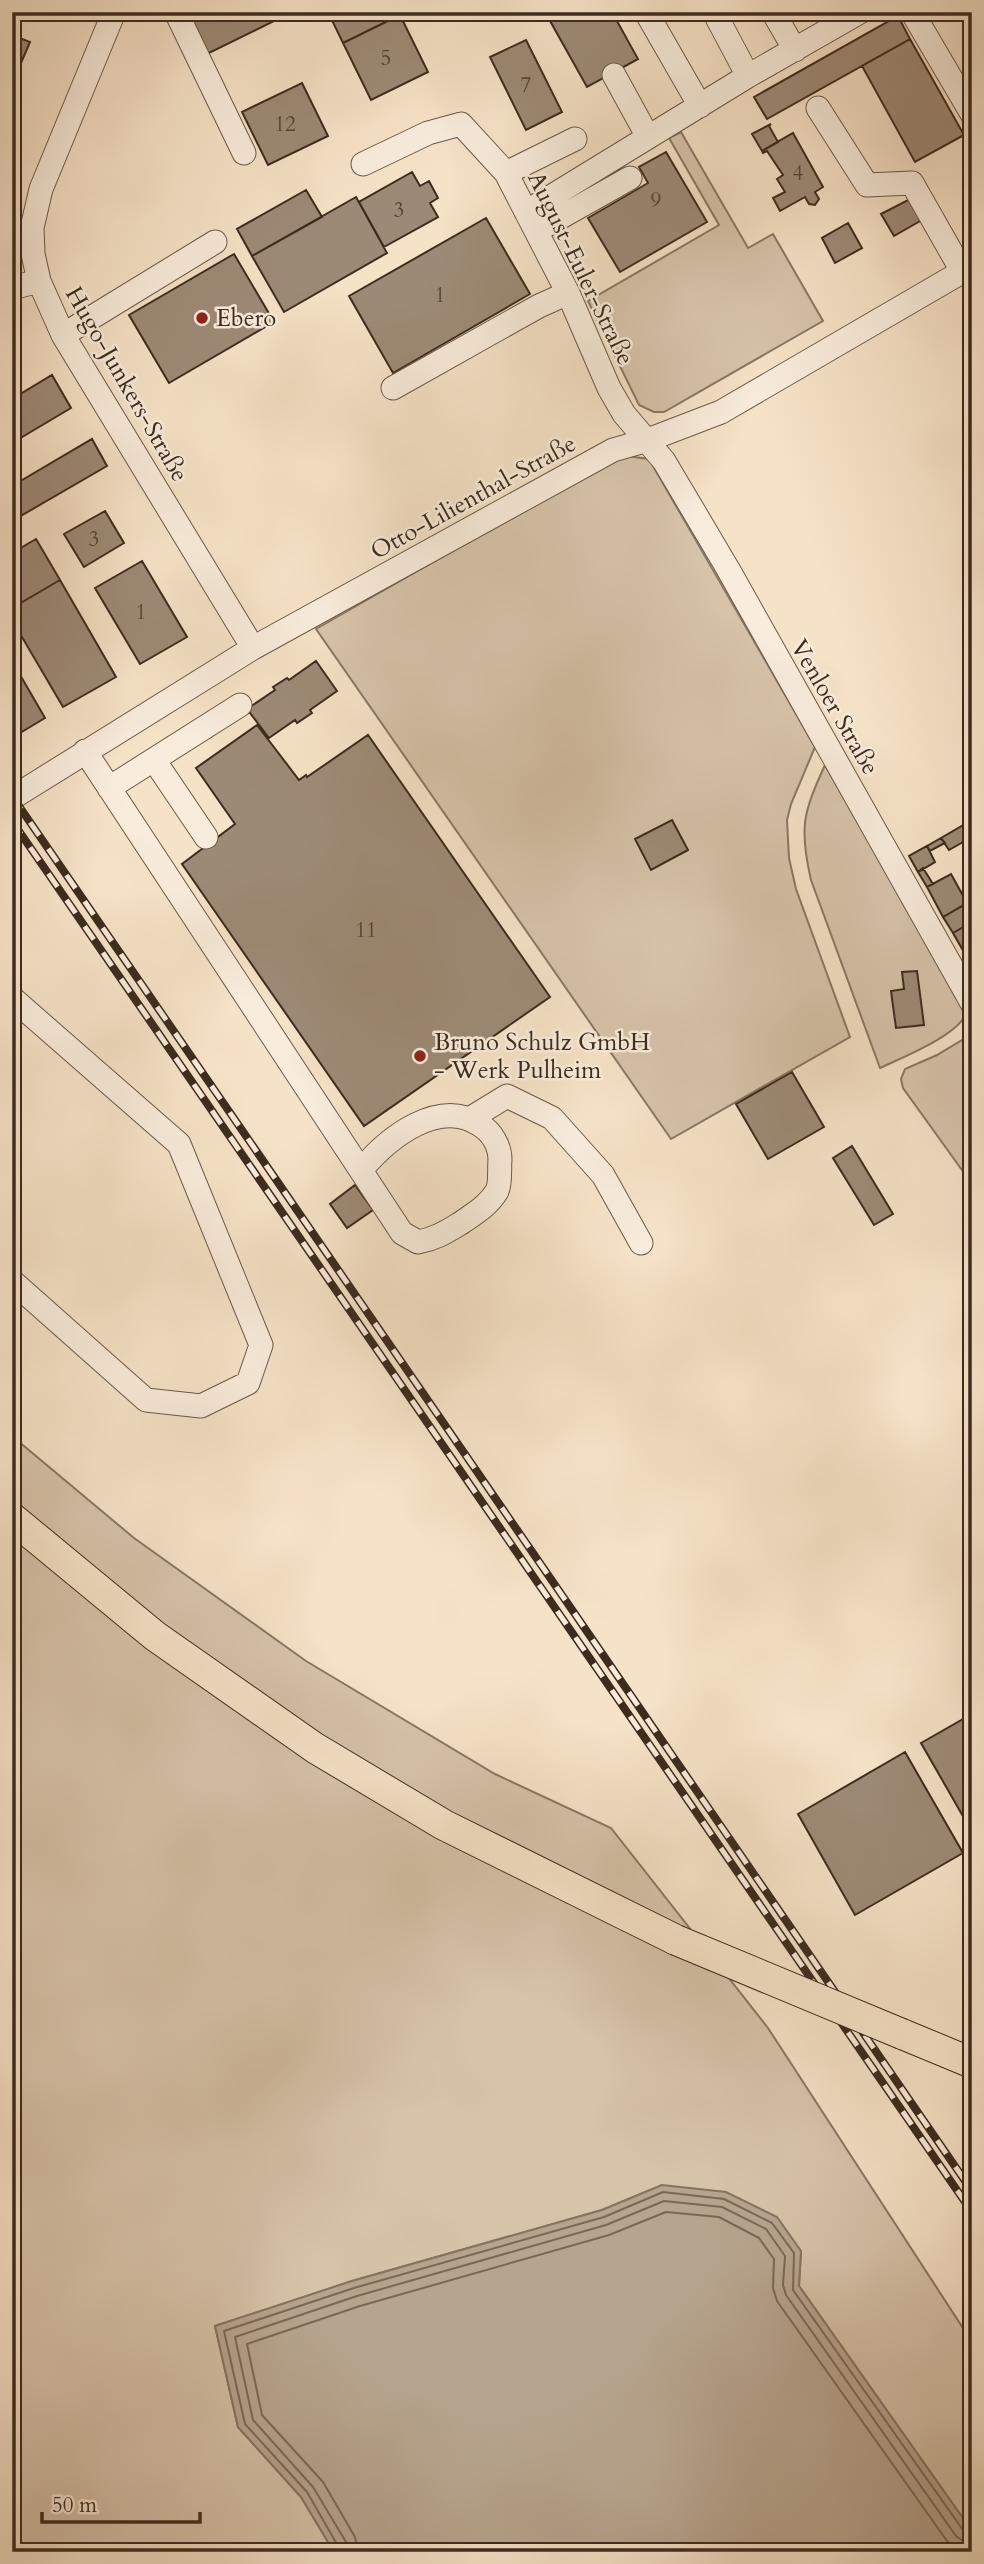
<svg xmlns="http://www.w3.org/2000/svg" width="984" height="2564" font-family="Cardo,serif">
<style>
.green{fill:#d7c3aa;stroke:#8a7764;stroke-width:2}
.water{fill:#b7a48e;stroke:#867461;stroke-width:2}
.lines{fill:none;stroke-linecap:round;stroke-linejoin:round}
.shore{stroke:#7a6856;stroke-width:2}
.building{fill:#9d8a76;stroke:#3d2b1e;stroke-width:2}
.minor-casing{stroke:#6b5948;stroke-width:25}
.major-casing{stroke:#3d2b1e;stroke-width:32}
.minor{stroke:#f9ecdb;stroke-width:23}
.major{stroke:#f6e2c7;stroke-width:30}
.rail-casing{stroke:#3d2b1e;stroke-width:8}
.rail{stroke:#f9ecdb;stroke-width:5;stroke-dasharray:16;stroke-linecap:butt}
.major-bridge-casing{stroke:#3d2b1e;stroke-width:32;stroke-linecap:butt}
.major-bridge{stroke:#f6e2c7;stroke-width:30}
.poi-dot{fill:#8f2418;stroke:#f9ecdb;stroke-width:2.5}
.labels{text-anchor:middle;stroke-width:5;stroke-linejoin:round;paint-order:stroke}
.number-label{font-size:21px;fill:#554334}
.street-label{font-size:24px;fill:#3d2b1e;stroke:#f9ecdb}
.poi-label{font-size:24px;fill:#3d2b1e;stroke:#f9ecdb;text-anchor:start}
</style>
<rect width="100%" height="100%" fill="#f6e2c7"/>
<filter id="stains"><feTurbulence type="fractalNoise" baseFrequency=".00286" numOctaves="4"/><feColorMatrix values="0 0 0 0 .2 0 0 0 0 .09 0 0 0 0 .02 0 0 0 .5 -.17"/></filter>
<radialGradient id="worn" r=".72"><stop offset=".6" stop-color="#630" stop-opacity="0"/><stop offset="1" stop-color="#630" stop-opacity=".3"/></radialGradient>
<!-- green -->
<path class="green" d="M 681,132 L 748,248 L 773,234 L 823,321 L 664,412 L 654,412 L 639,405 L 588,301 L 719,225 L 669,138 Z
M 627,456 L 649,459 L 815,747 L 791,804 L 787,820 L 789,858 L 796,889 L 850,1037 L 671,1139 L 316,629 L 601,466 Z
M 825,765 L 966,1012 C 962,1034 899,1059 880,1068 L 811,880 C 799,828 803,813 825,765 Z
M 972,1034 L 972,1184 L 903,1088 L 901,1079 L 905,1069 L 937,1055 Z
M 12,1436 L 134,1538 L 306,1661 L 495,1774 L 611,1828 L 768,2028 L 972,2342 L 972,2531 L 799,2286 L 801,2251 L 662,2185 L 602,2210 L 352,2281 L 215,2326 L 238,2427 L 301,2497 L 334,2552 L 12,2552 Z"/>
<!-- water -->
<path class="water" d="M 662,2185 L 726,2192 L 777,2217 L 801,2251 L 799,2286 L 972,2531 L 972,2552 L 334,2552 L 301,2497 L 238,2427 L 215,2326 L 352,2281 L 602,2210 Z"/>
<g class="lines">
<!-- shore -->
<path class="shore" d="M 339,2552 L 338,2546 L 307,2492 L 245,2424 L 224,2331 L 354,2288 L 604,2217 L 663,2192 L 724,2199 L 772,2223 L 794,2253 L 793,2290 L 963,2530 L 972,2534
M 348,2552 L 346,2542 L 313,2487 L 253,2420 L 235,2337 L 357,2296 L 606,2225 L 664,2201 L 722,2207 L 766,2229 L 785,2256 L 783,2285 L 786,2295 L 956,2536 L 963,2541 L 972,2542
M 358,2552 L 355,2537 L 323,2482 L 262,2415 L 247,2344 L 360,2306 L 609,2235 L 666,2212 L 719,2217 L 759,2238 L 774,2259 L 773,2288 L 777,2301 L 947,2541 L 961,2552"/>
</g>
<!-- building -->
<path class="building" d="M 187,12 L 292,12 L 207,54 Z
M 328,12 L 399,12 L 400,15 L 343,43 Z
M 561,12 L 612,12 L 638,59 L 587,87 L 549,19 Z
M 400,15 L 428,72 L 371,100 L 343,43 Z
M 898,16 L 910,39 L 767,119 L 754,97 Z
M 12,35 L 30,42 L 12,84 Z
M 910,39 L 964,135 L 915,162 L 862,66 Z
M 526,40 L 562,112 L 526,130 L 490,57 Z
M 302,83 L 328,136 L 268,165 L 242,112 Z
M 771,124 L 769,126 L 778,142 L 762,151 L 752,134 Z
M 793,133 L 823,187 L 815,192 L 819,199 L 815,205 L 809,204 L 805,197 L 780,211 L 773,198 L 785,192 L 777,179 L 783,175 L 767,151 L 763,153 L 762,151 Z
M 666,152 L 707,222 L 620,272 L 588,218 L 648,183 L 639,167 Z
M 412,172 L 420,186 L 429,181 L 438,198 L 430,203 L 438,217 L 384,247 L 359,202 Z
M 306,190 L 322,217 L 252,256 L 237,229 Z
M 356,197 L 387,253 L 284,312 L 252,256 Z
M 910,199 L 922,220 L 894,236 L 881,214 Z
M 486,218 L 530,294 L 393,373 L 349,296 Z
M 848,223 L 862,248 L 835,263 L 822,238 Z
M 234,254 L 274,322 L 169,383 L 129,315 Z
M 52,375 L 71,408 L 12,443 L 12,399 Z
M 92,439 L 107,466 L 12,521 L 12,486 Z
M 105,511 L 124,543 L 84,567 L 64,534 Z
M 36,539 L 60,580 L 12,608 L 12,553 Z
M 142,561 L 187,637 L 140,664 L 95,588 Z
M 60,580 L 116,677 L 63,707 L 12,620 L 12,608 Z
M 12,661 L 45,718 L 15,736 L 12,732 Z
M 316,661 L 337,691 L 310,710 L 312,713 L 297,723 L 295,720 L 269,738 L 247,709 L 275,690 L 273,687 L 287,678 L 289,680 Z
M 257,725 L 299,780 L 306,775 L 307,777 L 368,735 L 550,997 L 364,1126 L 182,864 L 235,824 L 196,768 Z
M 672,820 L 688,850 L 651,870 L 635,839 Z
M 972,820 L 972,837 L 949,850 L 941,838 Z
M 941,838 L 945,843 L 930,851 L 927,846 Z
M 927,846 L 935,862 L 918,872 L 909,856 Z
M 923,868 L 933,884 L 927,887 L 918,872 Z
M 951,874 L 967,903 L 943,917 L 927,887 Z
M 966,904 L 972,914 L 972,922 L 953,933 L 943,917 Z
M 972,922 L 972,966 L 953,933 Z
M 917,971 L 924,1025 L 896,1028 L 891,991 L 904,989 L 902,972 Z
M 792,1072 L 824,1127 L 768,1159 L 736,1104 Z
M 852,1146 L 893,1214 L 874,1225 L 833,1158 Z
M 355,1185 L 373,1210 L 347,1228 L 330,1204 Z
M 972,1714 L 972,1832 L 921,1743 Z
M 905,1752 L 963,1853 L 855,1915 L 798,1814 Z"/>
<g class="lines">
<defs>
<path id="minor" d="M 114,12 L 41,189 L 32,228 L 33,254 L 39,281 L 63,335 L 253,648
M 176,12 L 244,153
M 646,12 L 700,106
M 714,12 L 748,76
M 773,12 L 795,50
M 912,12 L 972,114
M 614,75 L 648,137
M 818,108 L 867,185 L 912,183 L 962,271
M 363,164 L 428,133 L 461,124 L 506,173 L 568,293 L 609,388 L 624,414 L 664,461 L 728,569 L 972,1003
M 506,173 L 575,139
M 526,212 L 748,76 L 860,12
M 536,231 L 630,178
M 12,288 L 39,281
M 63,335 L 215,242
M 393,388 L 539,306 L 568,293
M 85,751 L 402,1233 L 418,1242 C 435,1239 446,1232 461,1223 C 475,1213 488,1206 497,1191 C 501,1183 499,1169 500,1160 C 500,1146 492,1132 480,1125 C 439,1097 388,1138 362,1169
M 154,760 L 206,837
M 109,788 L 240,705
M 12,798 L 253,648 L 613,450 L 648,440 L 721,412 L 972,266
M 12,998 L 179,1144 L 261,1345 L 248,1383 L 201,1406 L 146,1400 L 12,1281
M 471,1118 L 507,1096 L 552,1118 L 603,1175 L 641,1243"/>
<path id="major" d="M 12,1518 L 155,1636 L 315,1748 L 444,1825 L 676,1940
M 902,2034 L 972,2063"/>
</defs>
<!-- minor casing -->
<use href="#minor" class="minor-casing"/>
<!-- major casing -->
<use href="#major" class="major-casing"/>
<!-- minor -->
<use href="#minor" class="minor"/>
<!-- major -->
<use href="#major" class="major"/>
<defs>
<path id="rail" d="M 12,796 L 972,2191
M 12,821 L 972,2212"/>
</defs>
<!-- rail casing -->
<use href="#rail" class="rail-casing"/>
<!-- rail -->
<use href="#rail" class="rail"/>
<defs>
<path id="major-bridge" d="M 676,1940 L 902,2034"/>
</defs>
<!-- major-bridge casing -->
<use href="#major-bridge" class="major-bridge-casing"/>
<!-- major-bridge -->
<use href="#major-bridge" class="major-bridge"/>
</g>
<!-- markers -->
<g class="poi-dot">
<circle cx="202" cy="318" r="7"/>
<circle cx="420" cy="1056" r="7"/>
</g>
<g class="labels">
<!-- number labels -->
<g class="number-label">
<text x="386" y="65">5</text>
<text x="526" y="92">7</text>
<text x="285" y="131">12</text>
<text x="798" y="180">4</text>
<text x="656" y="207">9</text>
<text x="399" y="217">3</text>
<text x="440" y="302">1</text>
<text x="94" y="546">3</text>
<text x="141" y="619">1</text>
<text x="366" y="937">11</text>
</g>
<!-- street labels -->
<g class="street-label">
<text transform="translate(581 268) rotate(64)" y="8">August-Euler-Straße</text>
<text transform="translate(127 384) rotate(60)" y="8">Hugo-Junkers-Straße</text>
<text transform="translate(473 497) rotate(-29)" y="8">Otto-Lilienthal-Straße</text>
<text transform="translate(835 707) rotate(60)" y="8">Venloer Straße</text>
</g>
<!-- poi labels -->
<g class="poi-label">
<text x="216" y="326">Ebero</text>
<text x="434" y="1050">Bruno Schulz GmbH<tspan x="434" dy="28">- Werk Pulheim</tspan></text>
</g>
</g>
<!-- margin -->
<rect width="984" height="2564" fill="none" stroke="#f6e2c7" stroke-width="42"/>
<rect x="14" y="14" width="956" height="2536" fill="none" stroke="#3d2b1e" stroke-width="3.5"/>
<rect x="21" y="21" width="942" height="2522" fill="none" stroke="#3d2b1e" stroke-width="2"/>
<!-- scale -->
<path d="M42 2512v10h158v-10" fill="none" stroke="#3d2b1e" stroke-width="3.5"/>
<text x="52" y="2512" font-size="21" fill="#3d2b1e" stroke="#f9ecdb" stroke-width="5" paint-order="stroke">50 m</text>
<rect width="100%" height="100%" filter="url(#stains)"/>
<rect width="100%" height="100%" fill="url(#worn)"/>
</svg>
